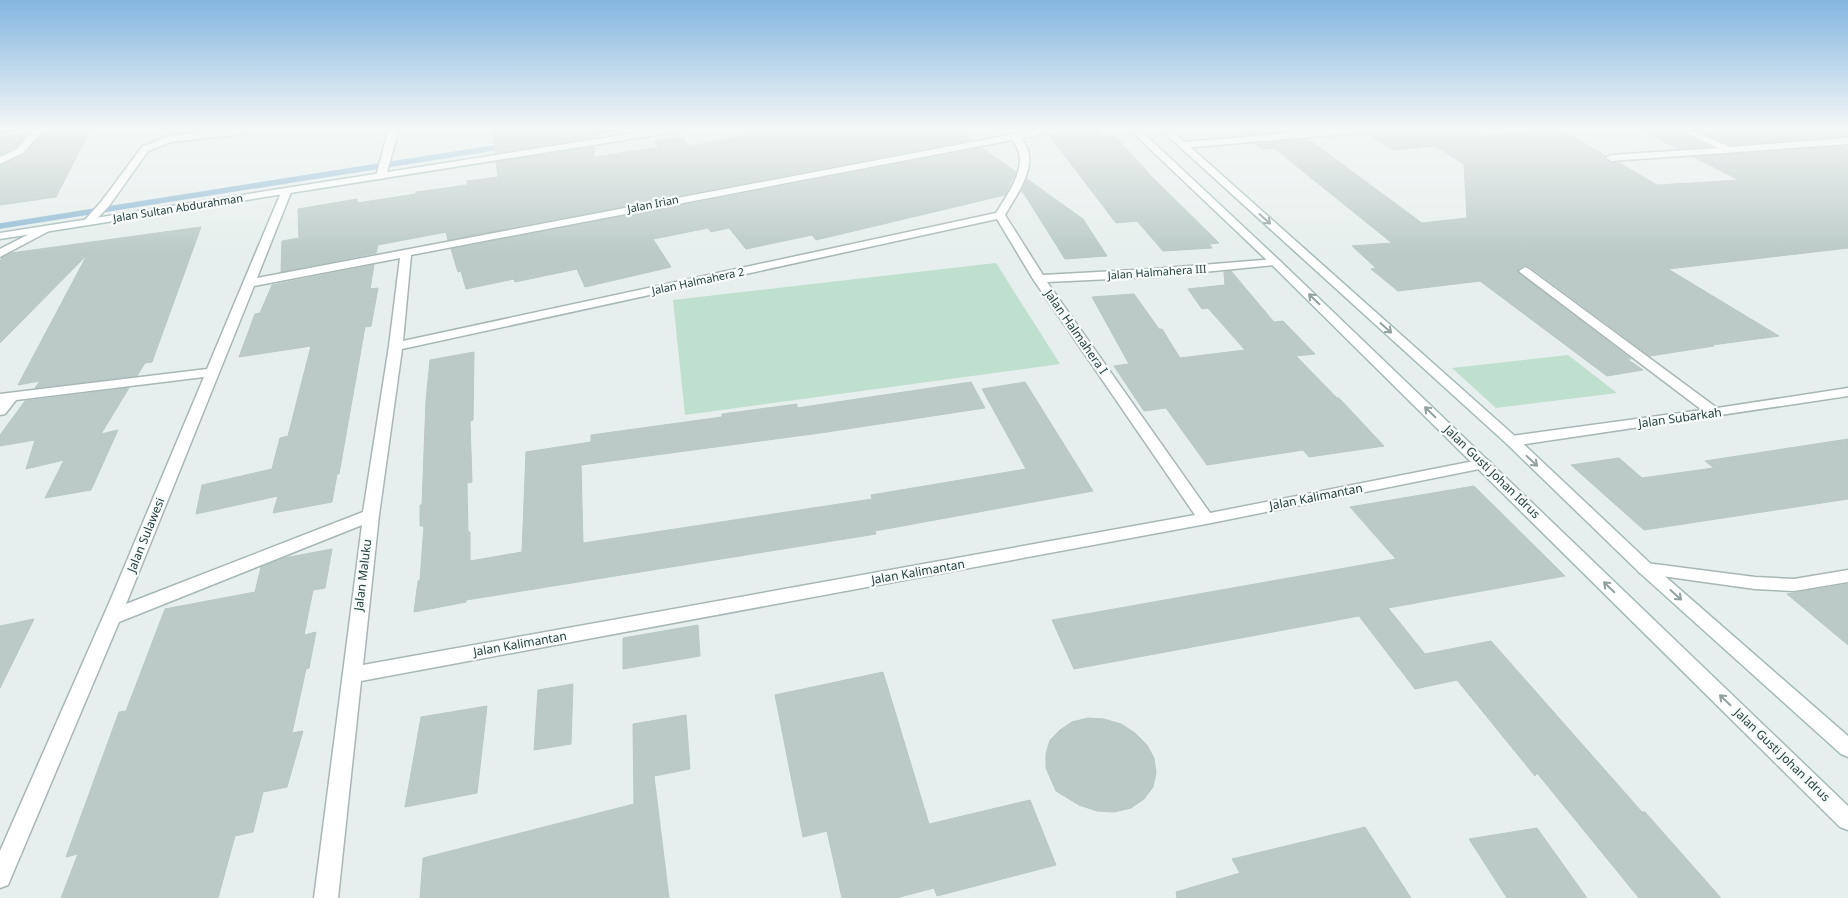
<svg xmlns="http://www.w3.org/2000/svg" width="1848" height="898" font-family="'Noto Sans',sans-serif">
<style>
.green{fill:#bfdfcf}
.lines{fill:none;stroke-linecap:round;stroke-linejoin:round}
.stream{stroke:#8fb9d3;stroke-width:5.5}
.building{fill:#bbcac7;stroke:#b8c9c5}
.street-casing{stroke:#a8b7b6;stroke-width:3}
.secondary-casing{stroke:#a4bab8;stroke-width:3}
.street{fill:#fff;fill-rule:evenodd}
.secondary{fill:#fff;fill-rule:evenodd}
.oneway{stroke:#92a0a0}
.labels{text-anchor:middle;stroke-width:4.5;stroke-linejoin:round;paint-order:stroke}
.far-street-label{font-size:11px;fill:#244140;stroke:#f7fbfa}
.street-label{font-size:12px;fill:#244140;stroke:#f7fbfa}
</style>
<rect width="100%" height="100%" fill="#e6efed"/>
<!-- green -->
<path class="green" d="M 996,263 L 1060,364 L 685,415 L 673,300 Z
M 1568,355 L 1617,393 L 1496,408 L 1452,368 Z"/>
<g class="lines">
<!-- stream -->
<path class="stream" d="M 583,134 L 623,128
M 0,226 L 506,146"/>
</g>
<!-- building -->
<path class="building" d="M 91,128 L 56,197 L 0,205 L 0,166 L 24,154 L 44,132 Z
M 492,128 L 594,128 L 594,138 L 495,153 Z
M 741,128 L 953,128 L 971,140 L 448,240 L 446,232 L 378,245 L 376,253 L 281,272 L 282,241 L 299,238 L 298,209 L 357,199 L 357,203 L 416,194 L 416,192 L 467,185 L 467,181 L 498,177 L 496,162 L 594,147 L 594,157 L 658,147 L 654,141 L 682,137 L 688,146 L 749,135 Z
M 1065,128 L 1099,128 L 1100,137 L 1115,136 L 1151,176 L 1219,243 L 1209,244 L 1212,248 L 1163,251 L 1137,221 L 1116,223 L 1049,135 L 1059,133 Z
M 1234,128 L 1293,128 L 1297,131 L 1244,135 Z
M 1386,128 L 1464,128 L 1479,136 L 1560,129 L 1606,156 L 1604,159 L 1610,163 L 1618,162 L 1657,185 L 1739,180 L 1694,157 L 1848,146 L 1848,248 L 1668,269 L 1779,336 L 1712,345 L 1714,346 L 1650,356 L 1530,267 L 1524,265 L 1518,269 L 1520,274 L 1631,359 L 1627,359 L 1643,370 L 1607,376 L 1480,281 L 1398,291 L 1371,269 L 1376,268 L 1352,246 L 1392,243 L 1274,148 L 1262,149 L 1255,144 L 1308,139 L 1422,223 L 1467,218 L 1464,164 L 1435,146 L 1393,150 L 1369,134 L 1380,133 Z
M 1636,128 L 1675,128 L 1676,130 L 1710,147 L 1678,149 Z
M 1691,128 L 1834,128 L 1848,136 L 1730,145 Z
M 28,134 L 16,147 L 0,155 L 0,137 Z
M 982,148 L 1016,172 L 1005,195 L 816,240 L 812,235 L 746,249 L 729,228 L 711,232 L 708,228 L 653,239 L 671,267 L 585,287 L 577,269 L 515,282 L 514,279 L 466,289 L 461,271 L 458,272 L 451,249 Z
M 1027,179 L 1083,219 L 1107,256 L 1065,259 L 1023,192 L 1021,192 Z
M 201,227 L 152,362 L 145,363 L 137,376 L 35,388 L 40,381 L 18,385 L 87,255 L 0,343 L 0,261 L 2,258 L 11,253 Z
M 374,265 L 370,289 L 378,288 L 371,326 L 365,327 L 339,474 L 337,474 L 332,502 L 273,513 L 278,496 L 196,514 L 202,485 L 272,469 L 280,438 L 288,436 L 311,346 L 239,357 L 255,314 L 260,313 L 272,285 Z
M 1231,271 L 1274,322 L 1283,321 L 1315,354 L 1296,356 L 1337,398 L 1339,398 L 1384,446 L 1309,457 L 1303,450 L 1207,465 L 1166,408 L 1144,411 L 1114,366 L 1129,364 L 1092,297 L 1134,294 L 1159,329 L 1162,329 L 1180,358 L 1245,350 L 1208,308 L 1202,309 L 1188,289 L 1225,285 L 1224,272 Z
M 474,352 L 473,420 L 470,421 L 472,482 L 467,483 L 468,532 L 470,532 L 470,561 L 522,552 L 526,452 L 591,442 L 591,435 L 722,417 L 722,414 L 797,404 L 797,408 L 971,382 L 985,408 L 820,433 L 581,465 L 583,543 L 872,499 L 871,495 L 1026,469 L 982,389 L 1025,382 L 1093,491 L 875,531 L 876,534 L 466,600 L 466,602 L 414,612 L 418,581 L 420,580 L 424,526 L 420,526 L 420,505 L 422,505 L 426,401 L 430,360 Z
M 129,388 L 101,434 L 118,430 L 91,490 L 45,498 L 64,460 L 26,469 L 35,440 L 0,446 L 0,435 L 25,401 Z
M 1848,439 L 1848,499 L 1644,530 L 1571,465 L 1619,458 L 1642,478 L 1714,468 L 1705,461 Z
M 1474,486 L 1565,576 L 1388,608 L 1425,654 L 1491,641 L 1642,812 L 1645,812 L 1721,898 L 1639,898 L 1537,773 L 1535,776 L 1457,680 L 1415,689 L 1359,616 L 1074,669 L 1052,620 L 1396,559 L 1350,507 Z
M 332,549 L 325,588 L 313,590 L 304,635 L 316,632 L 309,668 L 306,669 L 292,733 L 303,731 L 287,787 L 263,792 L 253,832 L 235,836 L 218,898 L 61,898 L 78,854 L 66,857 L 119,712 L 126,711 L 165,609 L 255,592 L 261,567 L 284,558 Z
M 1848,584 L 1848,645 L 1787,594 L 1794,593 Z
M 34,619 L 0,688 L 0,626 Z
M 698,625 L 700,656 L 623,669 L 623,638 Z
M 883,672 L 929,824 L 1030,800 L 1056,865 L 937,896 L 934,888 L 896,898 L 842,898 L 827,831 L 803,837 L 775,695 Z
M 573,684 L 571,744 L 534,750 L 538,690 Z
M 487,706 L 477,793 L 405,807 L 421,717 Z
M 686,715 L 690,769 L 654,776 L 669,898 L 420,898 L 423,858 L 634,804 L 633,724 Z
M 1088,718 L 1104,719 L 1121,724 L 1135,733 L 1147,745 L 1154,758 L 1156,773 L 1153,787 L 1144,799 L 1131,808 L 1114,812 L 1097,811 L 1079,805 L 1056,791 L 1046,768 L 1046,754 L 1050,740 L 1060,730 L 1072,722 Z
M 1365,827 L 1411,898 L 1177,898 L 1176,892 L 1240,873 L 1232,859 Z
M 1537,828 L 1587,898 L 1507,898 L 1469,839 Z"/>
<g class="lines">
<defs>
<path id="street" d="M 0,128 L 18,128 L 13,131 L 0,132 Z
M 36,128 L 45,128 L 23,153 L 0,164 L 0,157 L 17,149 Z
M 242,128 L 256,128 L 235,135 L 171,142 L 148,151 L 109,206 L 92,224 L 84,224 L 83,222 L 101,202 L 142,147 L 169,136 Z
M 389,128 L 399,128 L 386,176 L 381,179 L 376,176 Z
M 1046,128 L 1063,128 L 1058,131 L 1021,138 C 1042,162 1018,192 1005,215 L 1043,275 L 1153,269 L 1275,259 L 1281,262 L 1275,265 L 1153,277 L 1047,282 L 1210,513 L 1484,459 L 1489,461 L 1492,464 L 1489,467 L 1206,524 L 361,681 L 338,898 L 314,898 L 362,525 L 119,622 L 8,885 L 0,888 L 0,851 L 110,601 L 204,377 L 16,400 L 5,414 L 0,415 L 0,394 L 207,369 L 282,190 L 286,189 L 291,192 L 257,278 ZM 1012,140 C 1032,162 1009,192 996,213 L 403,341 L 411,255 ZM 997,219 L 1033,279 L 1195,515 L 363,665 L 379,515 L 402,349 ZM 400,258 L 389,346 L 363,512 L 126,604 L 254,286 Z
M 1353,128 L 1384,128 L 1379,131 L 1183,148 L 1178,145 L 1183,142 Z
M 1677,128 L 1688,128 L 1730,147 L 1848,138 L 1848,144 L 1611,161 L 1606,158 L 1611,155 L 1717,148 Z
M 1836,128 L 1848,128 L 1848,133 Z
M 45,226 L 50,229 L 49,231 L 0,257 L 0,249 Z
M 1525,267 L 1529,269 L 1717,408 L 1848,388 L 1848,396 L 1512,446 L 1507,444 L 1505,441 L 1507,438 L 1512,436 L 1702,410 L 1521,273 L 1519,271 Z
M 1646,563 L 1755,577 L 1794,579 L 1848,570 L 1848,582 L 1794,591 L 1755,589 L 1640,573 L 1637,569 L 1640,565 Z"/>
<path id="secondary" d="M 667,128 L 686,128 L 681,131 L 0,239 L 0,233 Z
M 1128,128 L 1138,128 L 1279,260 L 1848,806 L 1848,830 L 1840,827 L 1271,264 Z
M 1159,128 L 1169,128 L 1517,438 L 1652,565 L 1848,736 L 1848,757 L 1841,754 L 1640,573 L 1507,444 Z"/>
</defs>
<!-- street casing -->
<use href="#street" class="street-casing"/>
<!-- secondary casing -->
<use href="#secondary" class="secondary-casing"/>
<!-- street -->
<use href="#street" class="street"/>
<!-- secondary -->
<use href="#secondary" class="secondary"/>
</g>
<!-- one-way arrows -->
<defs><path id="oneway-shaft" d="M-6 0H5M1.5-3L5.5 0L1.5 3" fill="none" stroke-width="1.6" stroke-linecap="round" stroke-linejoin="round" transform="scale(1.25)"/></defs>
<g class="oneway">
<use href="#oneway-shaft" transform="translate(1265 219) rotate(42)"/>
<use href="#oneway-shaft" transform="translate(1314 299) rotate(-136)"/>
<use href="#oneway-shaft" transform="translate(1386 328) rotate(42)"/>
<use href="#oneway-shaft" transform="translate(1430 412) rotate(-136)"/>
<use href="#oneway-shaft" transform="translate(1532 461) rotate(43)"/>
<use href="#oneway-shaft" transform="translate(1609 587) rotate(-136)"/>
<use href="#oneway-shaft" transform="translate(1676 595) rotate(42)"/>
<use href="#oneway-shaft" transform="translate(1725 700) rotate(-136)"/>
</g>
<!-- sky -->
<linearGradient id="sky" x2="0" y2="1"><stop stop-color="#84b6e0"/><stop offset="0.51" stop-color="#f4f8f7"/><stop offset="1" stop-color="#f4f8f7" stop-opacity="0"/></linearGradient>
<rect width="1848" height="253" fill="url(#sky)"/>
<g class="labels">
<!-- far-street labels -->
<g class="far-street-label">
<text transform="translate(653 204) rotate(-11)" y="4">Jalan Irian</text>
<text transform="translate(178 208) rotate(-9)" y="4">Jalan Sultan Abdurahman</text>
<text transform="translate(1157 272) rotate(-4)" y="4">Jalan Halmahera III</text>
<text transform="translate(698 281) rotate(-12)" y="4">Jalan Halmahera 2</text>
</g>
<!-- street labels -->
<g class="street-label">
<text transform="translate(1076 332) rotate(55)" y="4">Jalan Halmahera I</text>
<text transform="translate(1680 418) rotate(-8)" y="4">Jalan Subarkah</text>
<text transform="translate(1492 472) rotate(44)" y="4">Jalan Gusti Johan Idrus</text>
<text transform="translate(1316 497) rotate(-11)" y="4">Jalan Kalimantan</text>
<text transform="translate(146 535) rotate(-68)" y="4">Jalan Sulawesi</text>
<text transform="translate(918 572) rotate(-10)" y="4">Jalan Kalimantan</text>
<text transform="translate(363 575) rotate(-83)" y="4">Jalan Maluku</text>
<text transform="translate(520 644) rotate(-10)" y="4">Jalan Kalimantan</text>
<text transform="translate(1782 755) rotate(44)" y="4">Jalan Gusti Johan Idrus</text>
</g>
</g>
</svg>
